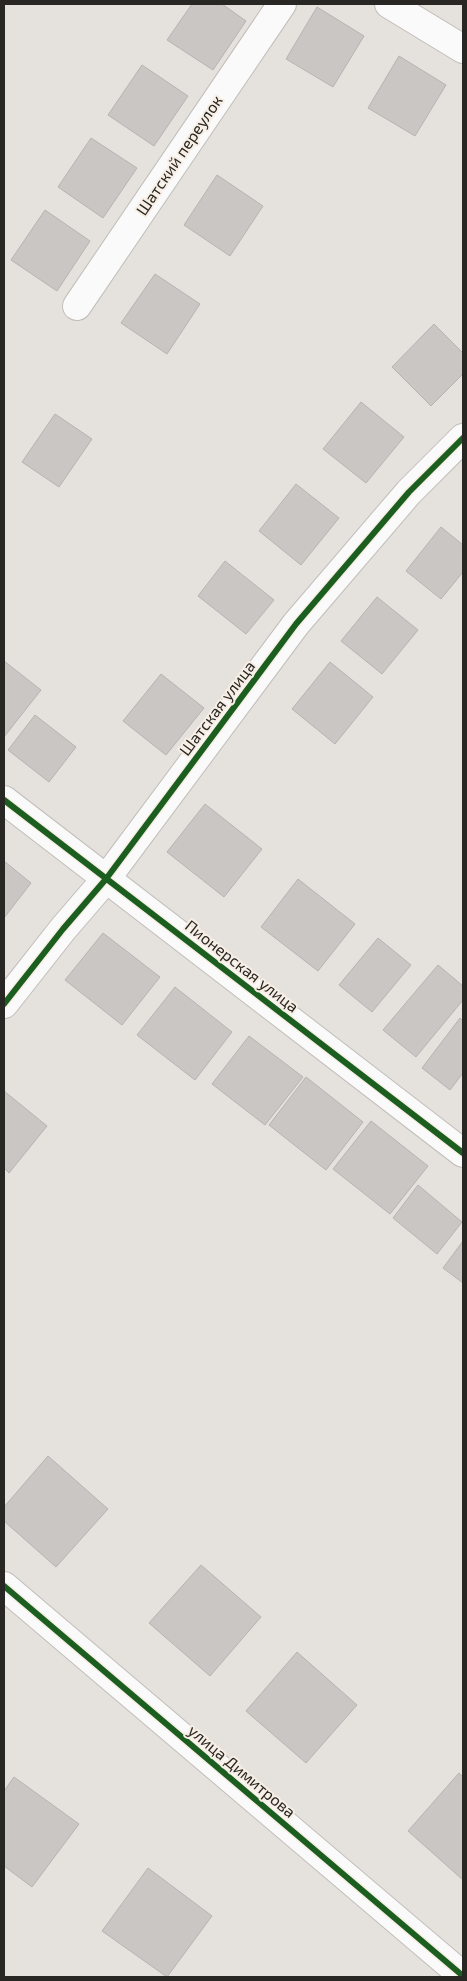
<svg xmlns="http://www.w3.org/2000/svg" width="467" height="1981" font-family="'Exo 2',sans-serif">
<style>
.building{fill:#c9c6c4;stroke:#b6b3b2}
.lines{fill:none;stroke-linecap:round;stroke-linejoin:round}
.minor-casing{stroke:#c1beba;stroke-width:30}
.minor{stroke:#fbfafa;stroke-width:28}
.cycleway-casing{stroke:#f7efe5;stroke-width:9}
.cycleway{stroke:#1b5e20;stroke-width:6}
.labels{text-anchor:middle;stroke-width:4;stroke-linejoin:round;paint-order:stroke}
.street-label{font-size:16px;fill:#292723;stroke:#f7efe5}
</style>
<rect width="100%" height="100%" fill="#e5e1dc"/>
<!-- building -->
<path class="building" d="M 192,4 L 222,4 L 246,21 L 213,70 L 167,40 Z
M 317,7 L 364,36 L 333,87 L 286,59 Z
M 399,56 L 446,85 L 415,136 L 368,108 Z
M 142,65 L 188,96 L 154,146 L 108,115 Z
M 91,138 L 137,168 L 103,218 L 58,187 Z
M 217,175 L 263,206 L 230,256 L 184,225 Z
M 45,210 L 90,241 L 57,291 L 11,260 Z
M 155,274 L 200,304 L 167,354 L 121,323 Z
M 434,324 L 463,353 L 463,374 L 431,406 L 392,367 Z
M 361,402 L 404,437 L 366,483 L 323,449 Z
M 55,414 L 92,439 L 59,487 L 22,462 Z
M 296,484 L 339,518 L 301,565 L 259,531 Z
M 441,527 L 463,545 L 463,572 L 441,599 L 406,571 Z
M 225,561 L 274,600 L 246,634 L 198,596 Z
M 377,597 L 418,630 L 382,674 L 341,641 Z
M 4,661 L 41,690 L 4,737 Z
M 330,662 L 373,697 L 335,744 L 292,709 Z
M 161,674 L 204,708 L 166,755 L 123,721 Z
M 35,715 L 76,747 L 49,782 L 8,750 Z
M 205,804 L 262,849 L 224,897 L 167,852 Z
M 4,861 L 31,883 L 4,918 Z
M 298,879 L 355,924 L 318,971 L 261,927 Z
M 103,933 L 160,977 L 122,1025 L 65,980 Z
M 378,938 L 411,965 L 372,1012 L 339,985 Z
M 438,965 L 463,986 L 463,1000 L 416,1057 L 383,1030 Z
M 175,987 L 232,1032 L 195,1080 L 137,1035 Z
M 460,1018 L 463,1021 L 463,1073 L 450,1090 L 422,1068 Z
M 249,1036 L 303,1077 L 265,1125 L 212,1084 Z
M 306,1077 L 363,1122 L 326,1170 L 269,1125 Z
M 4,1091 L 47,1126 L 9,1173 L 4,1168 Z
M 371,1121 L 428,1166 L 390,1214 L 333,1169 Z
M 418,1185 L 462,1222 L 437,1254 L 393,1218 Z
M 463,1241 L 463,1283 L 443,1268 Z
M 48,1456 L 108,1509 L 56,1567 L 4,1521 L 4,1507 Z
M 201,1565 L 261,1617 L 210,1676 L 149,1623 Z
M 297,1652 L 357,1705 L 306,1763 L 246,1711 Z
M 459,1773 L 463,1777 L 463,1880 L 408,1831 Z
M 14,1777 L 79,1824 L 32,1887 L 4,1866 L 4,1791 Z
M 148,1868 L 212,1916 L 167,1977 L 102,1931 Z"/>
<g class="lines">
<defs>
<path id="minor" d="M 389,4 L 463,49
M 77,306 L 282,4
M 4,800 L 463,1153
M 4,1004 L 63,929 L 106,879 L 296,624 L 409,492 L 463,438
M 4,1586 L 463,1976"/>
</defs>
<!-- minor casing -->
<use href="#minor" class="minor-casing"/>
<!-- minor -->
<use href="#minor" class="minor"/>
<defs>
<path id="cycleway" d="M 4,800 L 463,1153
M 4,1004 L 63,929 L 106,879 L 296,624 L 409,492 L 463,438
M 4,1586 L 463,1976"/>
</defs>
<!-- cycleway casing -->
<use href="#cycleway" class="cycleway-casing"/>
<!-- cycleway -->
<use href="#cycleway" class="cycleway"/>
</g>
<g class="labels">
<!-- street labels -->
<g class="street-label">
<text transform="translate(179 155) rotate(-56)" y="6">Шатский переулок</text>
<text transform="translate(217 708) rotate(-53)" y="6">Шатская улица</text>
<text transform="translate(242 966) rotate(38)" y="6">Пионерская улица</text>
<text transform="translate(242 1771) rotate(40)" y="6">улица Димитрова</text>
</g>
</g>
<!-- border -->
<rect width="467" height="1981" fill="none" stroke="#292723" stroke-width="10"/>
</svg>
